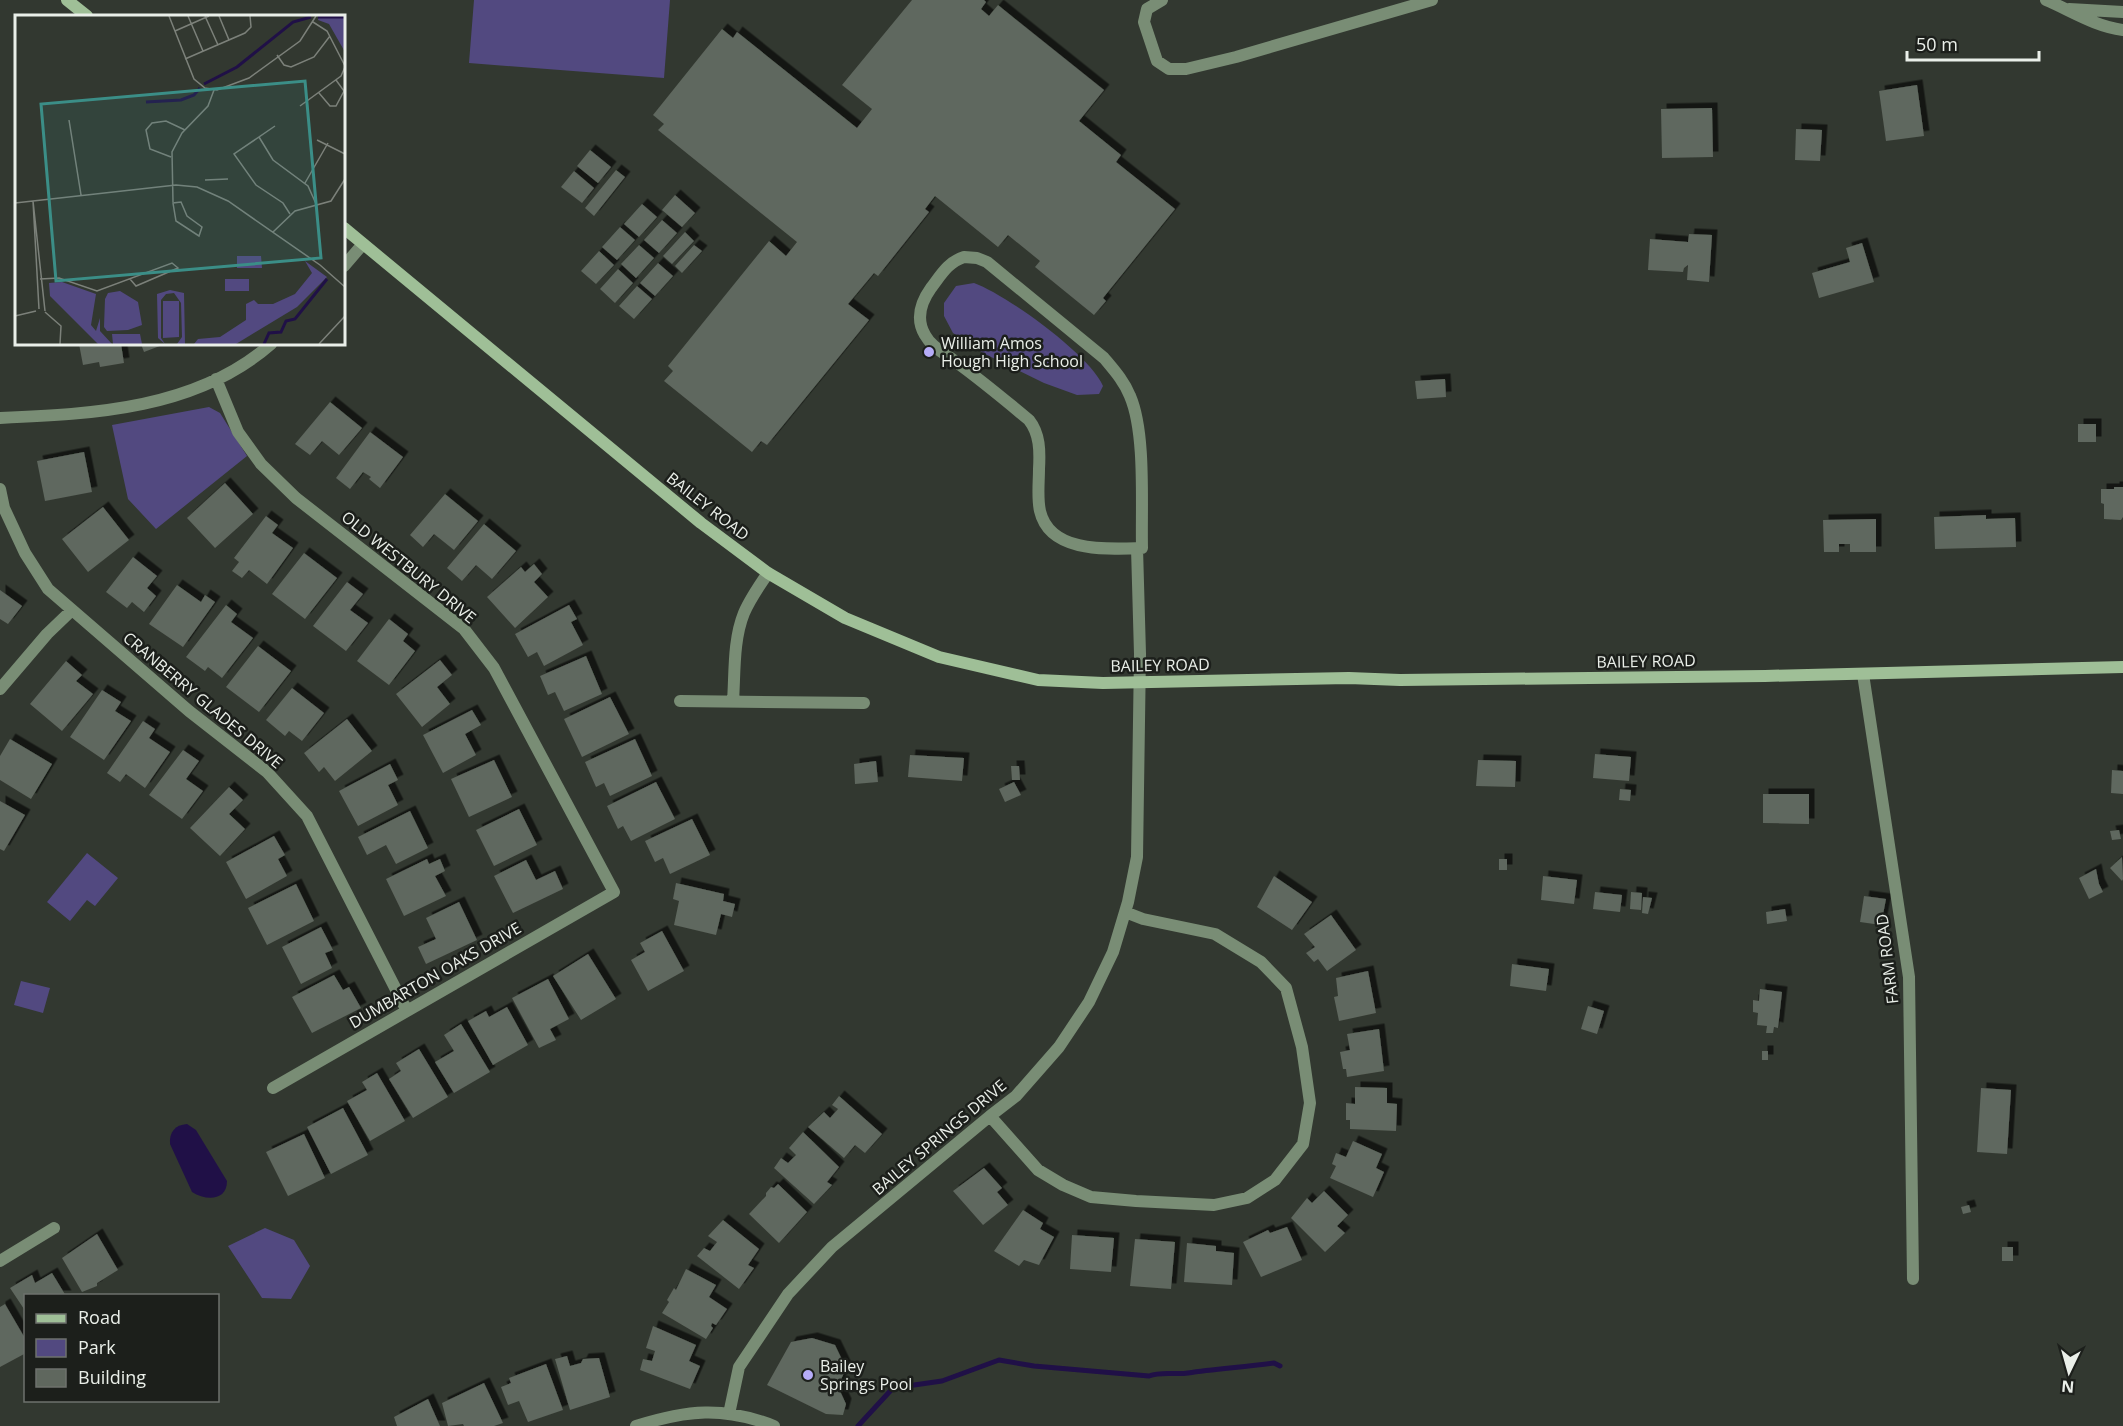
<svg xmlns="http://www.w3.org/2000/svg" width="2123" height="1426" font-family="'Open Sans',sans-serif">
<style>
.green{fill:#524980}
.water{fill:#201047}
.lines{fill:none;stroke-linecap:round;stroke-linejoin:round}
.stream{stroke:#201047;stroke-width:5}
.building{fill:#5f675e;filter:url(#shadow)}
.street{stroke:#798d75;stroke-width:12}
.secondary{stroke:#9fbf97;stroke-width:12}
.poi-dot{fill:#b6acf8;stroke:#1c1f1b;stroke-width:2}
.labels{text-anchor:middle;stroke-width:5;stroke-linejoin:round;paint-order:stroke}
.poi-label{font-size:16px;fill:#eaefe9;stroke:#1c1f1b;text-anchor:start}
.street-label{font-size:16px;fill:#eaefe9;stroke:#1c1f1b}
.inset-river{fill:none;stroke:#201047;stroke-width:3}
.inset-road{fill:none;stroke:#7c817a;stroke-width:1.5}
.view{fill:#3b8e87;fill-opacity:0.15;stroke:#3b8e87;stroke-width:3}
.inset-edge{fill:none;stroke:#eaefe9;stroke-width:3}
</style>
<defs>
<filter id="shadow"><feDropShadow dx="5.5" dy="-5.5" stdDeviation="0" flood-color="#0009"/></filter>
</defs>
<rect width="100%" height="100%" fill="#323830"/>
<!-- green -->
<path class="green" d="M 474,0 L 670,0 L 664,78 L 469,63 Z
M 974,283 C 1007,295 1090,355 1103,386 L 1099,394 L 1077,395 L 1044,383 L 983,353 L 953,333 L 944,316 L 944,303 L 956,286 Z
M 209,407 L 220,413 L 247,456 L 156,529 L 128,499 L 112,425 Z
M 87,853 L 118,878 L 95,906 L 87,900 L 70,921 L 47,902 Z
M 21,981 L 50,988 L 43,1013 L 14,1005 Z
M 265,1228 L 294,1240 L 310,1266 L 291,1299 L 262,1298 L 228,1246 Z"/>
<!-- water -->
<path class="water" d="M 187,1124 L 196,1130 L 227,1181 C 227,1201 206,1201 192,1192 L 170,1144 C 169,1132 175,1125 187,1124 Z"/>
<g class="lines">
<!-- stream -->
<path class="stream" d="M 858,1426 L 893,1388 L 942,1381 L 999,1360 L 1034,1366 L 1149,1376 C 1162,1371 1175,1375 1188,1373 C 1215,1369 1245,1367 1274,1363 L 1280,1366"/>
</g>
<!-- building -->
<path class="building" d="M 912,0 L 984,0 L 986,2 L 981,9 L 989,16 L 998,5 L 1014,18 L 1104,90 L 1079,121 L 1121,155 L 1116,162 L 1175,209 L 1103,298 L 1106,301 L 1094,315 L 1035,267 L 1040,261 L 1008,235 L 998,247 L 935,196 L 925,209 L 929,212 L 878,276 L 874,273 L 848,304 L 869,320 L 767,445 L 761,441 L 752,452 L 664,381 L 673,371 L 668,366 L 769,241 L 786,256 L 797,242 L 658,130 L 664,124 L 653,115 L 722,29 L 733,38 L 737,32 L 857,128 L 872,109 L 842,85 Z
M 1917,85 L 1924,136 L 1886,141 L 1879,91 Z
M 1712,108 L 1713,157 L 1662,158 L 1661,109 Z
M 1796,129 L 1822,130 L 1820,161 L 1795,160 Z
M 590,150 L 611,167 L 598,183 L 577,166 Z
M 616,170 L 625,177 L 594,216 L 585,208 Z
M 574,171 L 594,188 L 582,203 L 561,187 Z
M 675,195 L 695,213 L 682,227 L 662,210 Z
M 642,204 L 657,217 L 639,237 L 624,224 Z
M 662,220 L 677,233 L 659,253 L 644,240 Z
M 620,227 L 635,240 L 617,260 L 602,247 Z
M 685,232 L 694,241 L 672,264 L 663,256 Z
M 1689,234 L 1712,235 L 1709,282 L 1687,280 L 1688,265 L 1684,268 L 1683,272 L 1648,270 L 1650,239 L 1688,242 Z
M 1862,243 L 1874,282 L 1819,298 L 1812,273 L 1850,262 L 1846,248 Z
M 639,245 L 654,258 L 636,278 L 621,264 Z
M 694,245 L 702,251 L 682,273 L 675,266 Z
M 599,251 L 614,265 L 596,284 L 581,271 Z
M 658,263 L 673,276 L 655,296 L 640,283 Z
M 618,269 L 633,283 L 615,303 L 600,289 Z
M 637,286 L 652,299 L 634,319 L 619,306 Z
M 79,344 L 121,344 L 124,363 L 100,367 L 99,362 L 83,365 Z
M 141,344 L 165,344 L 144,352 Z
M 1445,379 L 1446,397 L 1417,399 L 1415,381 Z
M 330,402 L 362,428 L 339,455 L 322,441 L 310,455 L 295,444 Z
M 2078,424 L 2096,424 L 2096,442 L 2078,442 Z
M 370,432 L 403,457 L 380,488 L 369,479 L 371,477 L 363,472 L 350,489 L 336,478 Z
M 84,452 L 92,492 L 45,501 L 37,461 Z
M 225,483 L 253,514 L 215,548 L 187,518 Z
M 2114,487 L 2123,487 L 2123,517 L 2121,520 L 2104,519 L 2104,504 L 2101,503 L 2101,489 L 2114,489 Z
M 445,494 L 478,521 L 454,550 L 434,534 L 423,547 L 410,535 Z
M 103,507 L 129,540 L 88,572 L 62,539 Z
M 1986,515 L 1986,519 L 2015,518 L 2016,547 L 1935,549 L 1934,517 Z
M 266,516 L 278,525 L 272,533 L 293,548 L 267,584 L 249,570 L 242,578 L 232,571 L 239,562 L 234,558 Z
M 1876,519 L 1876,552 L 1850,552 L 1850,544 L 1839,544 L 1839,552 L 1824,552 L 1823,520 Z
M 484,524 L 516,551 L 492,579 L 476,565 L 462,581 L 447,568 Z
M 304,553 L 337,578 L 305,619 L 272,594 Z
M 133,557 L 157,576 L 147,588 L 156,596 L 144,612 L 132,602 L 127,608 L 106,592 Z
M 534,564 L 542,574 L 534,582 L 548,597 L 515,628 L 487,597 L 521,567 L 525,572 Z
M 347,582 L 363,594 L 350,610 L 368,623 L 346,651 L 313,626 Z
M 177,585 L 201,602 L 205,595 L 215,602 L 183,647 L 149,624 Z
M 0,590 L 22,606 L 8,624 L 0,619 Z
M 226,605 L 237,614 L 231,622 L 253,638 L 222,678 L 208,667 L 205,671 L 186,657 Z
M 569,605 L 577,619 L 571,622 L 583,645 L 544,666 L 537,652 L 528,657 L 515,634 Z
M 389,619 L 408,634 L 403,641 L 415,651 L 389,685 L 357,661 Z
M 258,646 L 291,671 L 259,712 L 226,687 Z
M 586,656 L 602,694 L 564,711 L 555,692 L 548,695 L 540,676 Z
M 440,660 L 452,675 L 437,687 L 450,704 L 422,727 L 396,694 Z
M 66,661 L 82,675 L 76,681 L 93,694 L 62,731 L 30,704 Z
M 292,688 L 324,713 L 302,741 L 289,731 L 285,736 L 266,720 Z
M 102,690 L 121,702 L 115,711 L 131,721 L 104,760 L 70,737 Z
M 610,697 L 629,734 L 582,757 L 564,719 Z
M 472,710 L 481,725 L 465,734 L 476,755 L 443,773 L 423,735 Z
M 347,719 L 372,751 L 335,781 L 324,767 L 319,772 L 304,753 Z
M 143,721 L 155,729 L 149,738 L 170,752 L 145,788 L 126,774 L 120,782 L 107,773 Z
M 10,739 L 52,764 L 31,799 L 0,780 L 0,756 Z
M 635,739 L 652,776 L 610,796 L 604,783 L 596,787 L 585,762 Z
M 183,750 L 199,761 L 186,779 L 203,791 L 182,819 L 149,795 Z
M 1595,754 L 1631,757 L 1629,781 L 1593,778 Z
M 910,755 L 964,758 L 962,781 L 908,777 Z
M 494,760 L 512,797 L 469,817 L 451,779 Z
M 1478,760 L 1516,761 L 1515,787 L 1476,786 Z
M 876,761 L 878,782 L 855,784 L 854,764 Z
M 390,764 L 398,780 L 388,785 L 398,805 L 358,826 L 339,791 Z
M 1011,766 L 1019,766 L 1020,780 L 1012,780 Z
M 2112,770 L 2123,771 L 2123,794 L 2111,793 Z
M 656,782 L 675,819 L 631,841 L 623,826 L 618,829 L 607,806 Z
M 1014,782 L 1021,795 L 1005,802 L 999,789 Z
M 229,787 L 243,800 L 229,814 L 245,829 L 220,856 L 190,828 Z
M 1620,789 L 1631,790 L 1630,801 L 1619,800 Z
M 1763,794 L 1809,794 L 1809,824 L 1763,823 Z
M 0,801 L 25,815 L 4,851 L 0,849 Z
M 519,809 L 537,845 L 494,866 L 476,830 Z
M 410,811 L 428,848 L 396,864 L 386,845 L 367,855 L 358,837 Z
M 692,819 L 710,855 L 670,874 L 663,858 L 655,862 L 645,841 Z
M 2119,830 L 2121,839 L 2112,840 L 2110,831 Z
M 274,836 L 285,855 L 278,859 L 287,876 L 246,899 L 226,862 Z
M 2122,857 L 2123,879 L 2122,881 L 2110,868 Z
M 427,859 L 429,864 L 440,859 L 445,871 L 435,876 L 446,896 L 404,916 L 386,879 Z
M 1499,859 L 1507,859 L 1507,870 L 1499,870 Z
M 526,860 L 536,880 L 555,871 L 563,889 L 513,913 L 494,876 Z
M 2096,869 L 2099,884 L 2103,892 L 2089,899 L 2079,878 Z
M 1274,876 L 1312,902 L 1292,930 L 1257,907 Z
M 1543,876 L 1577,880 L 1574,904 L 1541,900 Z
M 676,883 L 724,894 L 723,901 L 735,904 L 732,917 L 721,914 L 716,935 L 674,925 L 679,901 L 673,899 Z
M 296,884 L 314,921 L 267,945 L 248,908 Z
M 1595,892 L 1622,895 L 1620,912 L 1593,909 Z
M 1631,892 L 1642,893 L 1641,910 L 1630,909 Z
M 1864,896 L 1886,899 L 1881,925 L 1860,922 Z
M 1643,897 L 1652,898 L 1648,914 L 1642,913 Z
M 459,902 L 477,940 L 426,964 L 418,947 L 436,939 L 426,918 Z
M 1785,909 L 1787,921 L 1767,924 L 1766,912 Z
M 1331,915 L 1356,950 L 1327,971 L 1318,959 L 1314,962 L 1306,953 L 1315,947 L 1304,934 Z
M 321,927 L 333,950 L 325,953 L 332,968 L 301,984 L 282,947 Z
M 662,931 L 684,971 L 648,991 L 631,960 L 645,952 L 640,943 Z
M 588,954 L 616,999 L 581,1020 L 553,976 Z
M 1512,964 L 1549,969 L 1546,991 L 1510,986 Z
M 1368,971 L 1376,1013 L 1339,1021 L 1334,997 L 1338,996 L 1336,978 Z
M 334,975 L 343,990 L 349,987 L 361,1008 L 312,1033 L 292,997 Z
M 548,979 L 569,1019 L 550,1029 L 556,1040 L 539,1048 L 512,998 Z
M 1760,989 L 1782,992 L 1778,1028 L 1774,1027 L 1773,1033 L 1766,1033 L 1767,1026 L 1757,1025 L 1758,1013 L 1753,1012 L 1753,1000 L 1759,1001 Z
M 1588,1006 L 1604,1011 L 1597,1034 L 1581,1029 Z
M 507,1007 L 528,1045 L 493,1065 L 468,1021 L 486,1011 L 489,1017 Z
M 461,1024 L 490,1072 L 454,1093 L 435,1062 L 454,1051 L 444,1035 Z
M 1379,1029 L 1384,1071 L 1347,1077 L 1346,1069 L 1343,1069 L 1340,1052 L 1350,1050 L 1347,1034 Z
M 419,1049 L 448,1097 L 413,1118 L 389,1079 L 401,1071 L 396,1063 Z
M 1762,1051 L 1768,1051 L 1768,1060 L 1762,1060 Z
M 377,1073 L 405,1121 L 370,1141 L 347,1101 L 367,1090 L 362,1082 Z
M 1355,1087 L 1387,1088 L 1387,1103 L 1397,1104 L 1396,1131 L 1350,1129 L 1350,1120 L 1346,1120 L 1346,1103 L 1355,1104 Z
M 1981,1088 L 2011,1090 L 2007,1154 L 1977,1152 Z
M 839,1096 L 882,1134 L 865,1153 L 855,1145 L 844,1158 L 808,1127 L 824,1112 L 830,1118 L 838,1109 L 832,1105 Z
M 343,1108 L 368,1155 L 331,1174 L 307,1127 Z
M 803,1132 L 839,1167 L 827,1182 L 832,1185 L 814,1204 L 774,1168 L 781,1158 L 788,1163 L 796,1155 L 789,1148 Z
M 304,1134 L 325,1178 L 288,1196 L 266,1152 Z
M 1353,1141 L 1382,1154 L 1376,1168 L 1384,1172 L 1373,1197 L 1330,1178 L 1336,1166 L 1332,1164 L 1336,1153 L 1346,1157 Z
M 984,1168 L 1002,1188 L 997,1192 L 1008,1205 L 983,1225 L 953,1191 Z
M 778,1184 L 807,1212 L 779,1243 L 749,1214 L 766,1196 L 766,1193 L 771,1187 L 774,1188 Z
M 1324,1191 L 1348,1215 L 1337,1226 L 1345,1233 L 1325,1252 L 1291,1218 L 1307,1198 L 1312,1203 Z
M 1969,1205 L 1971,1212 L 1963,1214 L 1961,1207 Z
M 1023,1210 L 1043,1223 L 1040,1229 L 1054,1237 L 1039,1265 L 1024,1260 L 1019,1266 L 994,1251 Z
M 723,1220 L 759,1249 L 748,1265 L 754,1268 L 739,1289 L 697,1256 L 704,1248 L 710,1251 L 717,1242 L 708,1236 Z
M 1287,1227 L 1302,1260 L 1261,1277 L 1243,1242 L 1268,1230 L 1270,1233 Z
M 97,1234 L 118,1270 L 97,1283 L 97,1286 L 82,1292 L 62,1258 Z
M 1072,1235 L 1114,1238 L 1111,1272 L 1070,1269 Z
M 1135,1239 L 1175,1242 L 1171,1289 L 1130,1286 Z
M 1187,1243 L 1216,1246 L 1216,1251 L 1234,1253 L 1232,1285 L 1184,1282 Z
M 2002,1247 L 2013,1247 L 2013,1261 L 2002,1261 Z
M 686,1269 L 716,1285 L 709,1297 L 727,1309 L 716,1325 L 712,1323 L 711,1326 L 713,1328 L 706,1339 L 662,1313 L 669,1302 L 667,1300 L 674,1288 L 676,1290 Z
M 52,1273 L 66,1296 L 26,1296 L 26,1312 L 10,1288 L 32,1275 L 35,1283 Z
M 5,1304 L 26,1340 L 26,1353 L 0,1367 L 0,1307 Z
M 653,1326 L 696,1345 L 689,1361 L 700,1366 L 690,1389 L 640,1370 L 643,1359 L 652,1361 L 655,1351 L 646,1348 Z
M 812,1338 L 835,1345 L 846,1368 L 840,1382 L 840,1391 L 846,1404 L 843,1415 L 826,1414 L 767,1385 L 791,1342 Z
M 567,1356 L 570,1366 L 581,1363 L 583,1359 L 599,1358 L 610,1397 L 570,1410 L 555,1359 Z
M 546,1364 L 563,1410 L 528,1422 L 519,1401 L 508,1405 L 501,1387 L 511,1383 L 509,1378 Z
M 484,1383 L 503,1423 L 494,1426 L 464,1426 L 463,1424 L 448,1426 L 442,1403 Z
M 428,1399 L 440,1426 L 397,1426 L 394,1417 Z"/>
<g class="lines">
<!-- street -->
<path class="street" d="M 1162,0 L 1147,9 L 1144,22 L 1157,61 L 1169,69 L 1186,69 L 1236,57 L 1432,0
M 2046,0 C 2072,11 2094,26 2123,30
M 2069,9 L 2123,12
M 964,257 L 977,258 L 987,262 L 1104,358 C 1114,370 1124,381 1130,396 C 1146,433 1141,506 1142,548 C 1109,549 1050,554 1040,511 C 1037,498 1039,482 1039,469 C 1040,451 1040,434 1029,420 C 1005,400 981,380 956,362 C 945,353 932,348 925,335 C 915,318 921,302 931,288 C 941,275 948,262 964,257 Z
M 344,266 L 363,244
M 216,379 L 238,432 L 261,464 L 296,498 L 464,629 L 494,668 L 614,892 L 273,1088
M 0,418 C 94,414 197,409 271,344
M 0,489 L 4,508 L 25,553 L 48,589 L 189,711 L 267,772 L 307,816 L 407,1011
M 1863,674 L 1909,977 L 1913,1279
M 0,689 L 47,634 L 72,610
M 680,701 L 864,703
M 733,701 C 735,673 733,640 744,613 C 750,599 759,586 768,573
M 990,1116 L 1038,1170 L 1063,1185 L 1091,1197 L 1136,1201 L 1214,1205 L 1247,1198 L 1275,1180 L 1303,1144 L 1310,1103 L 1302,1047 L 1286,988 L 1261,962 L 1215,934 L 1143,919 L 1125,912
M 0,1261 L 54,1228
M 729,1414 L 739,1367 L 788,1294 L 832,1247 L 990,1116 L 1016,1096 L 1059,1047 L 1089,1002 L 1113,952 L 1128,902 L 1137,857 L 1140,654 L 1137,548
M 636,1426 C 687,1410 723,1406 774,1426"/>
<!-- secondary -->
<path class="secondary" d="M 67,0 L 87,16
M 344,228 L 701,523 L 768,573 L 845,618 L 939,657 L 1038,680 L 1103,683 L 1349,678 L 1400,680 L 1765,676 L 2123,667"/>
</g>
<!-- markers -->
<g class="poi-dot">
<circle cx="929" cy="352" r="6"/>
<circle cx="808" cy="1375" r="6"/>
</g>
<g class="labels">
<!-- poi labels -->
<g class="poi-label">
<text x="941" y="349">William Amos<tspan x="941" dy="18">Hough High School</tspan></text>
<text x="820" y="1372">Bailey<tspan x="820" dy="18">Springs Pool</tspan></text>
</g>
<!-- street labels -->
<g class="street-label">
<text transform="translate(708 506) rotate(38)" y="6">BAILEY ROAD</text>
<text transform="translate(409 567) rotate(39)" y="6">OLD WESTBURY DRIVE</text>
<text transform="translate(1646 661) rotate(-1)" y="6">BAILEY ROAD</text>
<text transform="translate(1160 665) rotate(-1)" y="6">BAILEY ROAD</text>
<text transform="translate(203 700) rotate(40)" y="6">CRANBERRY GLADES DRIVE</text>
<text transform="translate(1887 959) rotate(-97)" y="6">FARM ROAD</text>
<text transform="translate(435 975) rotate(-30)" y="6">DUMBARTON OAKS DRIVE</text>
<text transform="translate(939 1137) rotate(-40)" y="6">BAILEY SPRINGS DRIVE</text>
</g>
</g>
<!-- overview -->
<g transform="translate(15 15)">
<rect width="330" height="330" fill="#323830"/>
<path d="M 304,1 L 330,1 L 330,37 L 314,9 L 303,5 ZM 222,241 L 246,241 L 247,253 L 222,253 ZM 290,246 L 312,262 L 282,292 L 221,329 L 179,329 L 183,324 L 205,322 L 231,305 L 231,289 L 239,285 L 243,289 L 258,289 L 280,279 L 297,258 ZM 210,264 L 234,264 L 234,276 L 210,276 ZM 47,267 L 81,279 L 76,310 L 81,316 L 85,303 L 85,316 L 97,329 L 83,329 L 35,281 L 34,268 ZM 155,275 L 169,278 L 170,329 L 162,329 L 167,322 L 166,288 L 159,278 L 151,279 L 146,285 L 146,323 L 150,329 L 143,323 L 142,279 ZM 105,276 L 123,287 L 127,310 L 113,315 L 92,316 L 89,312 L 90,284 L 93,278 ZM 148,286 L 164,286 L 164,322 L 148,323 ZM 97,319 L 125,319 L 127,329 L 98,329 Z" fill="#524980"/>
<path class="inset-river" d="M 303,2 L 330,2M 189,69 L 222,52 L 278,7 L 296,2M 131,87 L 166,85 L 179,80 L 185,73M 249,329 L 254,318 L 266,317 L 271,306 L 280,304 L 312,264"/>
<path class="inset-road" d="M 154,1 L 179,64 L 190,73 L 202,75 L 234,63 L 285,26 L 301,1M 173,1 L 188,36M 190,1 L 203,30M 204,1 L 214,25M 298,7 L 312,16 L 330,51M 160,16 L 194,1M 262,40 L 269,50 L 276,52 L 299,42 L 315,21M 170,44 L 230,18 L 236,12 L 235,1M 304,78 L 315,91 L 321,91 L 329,76 L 321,65M 285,91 L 326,61 L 330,52M 54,105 L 66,180M 260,111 L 219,139 L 241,170 L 268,188 L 275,199M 244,122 L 258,145 L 293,171 L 302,191M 302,125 L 330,139M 156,142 L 135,134 L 131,115 L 137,108 L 151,106 L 170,115M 190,165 L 213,164M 290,168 L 313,128M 18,186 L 30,296M 18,186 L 24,294M 158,187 L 157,137 L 167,118 L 193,91 L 199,75M 166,187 L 172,201 L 187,212 L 184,221 L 161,206 L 158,188 ZM 0,188 L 161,170 L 182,172 L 213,186 L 305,250 L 330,272M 258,217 L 280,196 L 316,186 L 330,164M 25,264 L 44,263 L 82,276 L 157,248 L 163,253 L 121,271 L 115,264M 30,297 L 46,311 L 45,329M 0,301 L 21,296M 304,329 L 330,301"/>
<path class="view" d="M 290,66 L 306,243 L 41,266 L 26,89 Z"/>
<rect width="330" height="330" class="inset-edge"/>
</g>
<!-- legend -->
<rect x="24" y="1294" width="195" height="108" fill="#1c1f1b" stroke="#6e726d" stroke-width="1.5"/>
<rect x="36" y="1314" width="30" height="9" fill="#9fbf97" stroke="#6e726d" stroke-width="1.5"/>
<text x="78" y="1324" font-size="18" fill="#eaefe9">Road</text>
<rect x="36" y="1339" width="30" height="18" fill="#524980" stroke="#6e726d" stroke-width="1.5"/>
<text x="78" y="1354" font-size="18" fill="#eaefe9">Park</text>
<rect x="36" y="1369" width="30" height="18" fill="#5f675e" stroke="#6e726d" stroke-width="1.5"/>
<text x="78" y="1384" font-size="18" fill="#eaefe9">Building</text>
<!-- north arrow -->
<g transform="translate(2069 1372) rotate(185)" stroke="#1c1f1b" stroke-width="4.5" paint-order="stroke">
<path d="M0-4.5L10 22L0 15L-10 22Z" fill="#eaefe9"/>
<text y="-9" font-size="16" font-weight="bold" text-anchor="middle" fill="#eaefe9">N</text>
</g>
<!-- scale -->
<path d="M1907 51v9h132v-9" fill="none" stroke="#eaefe9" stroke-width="3"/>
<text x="1916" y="51" font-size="18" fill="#eaefe9" stroke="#1c1f1b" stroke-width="4.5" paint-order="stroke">50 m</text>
</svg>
